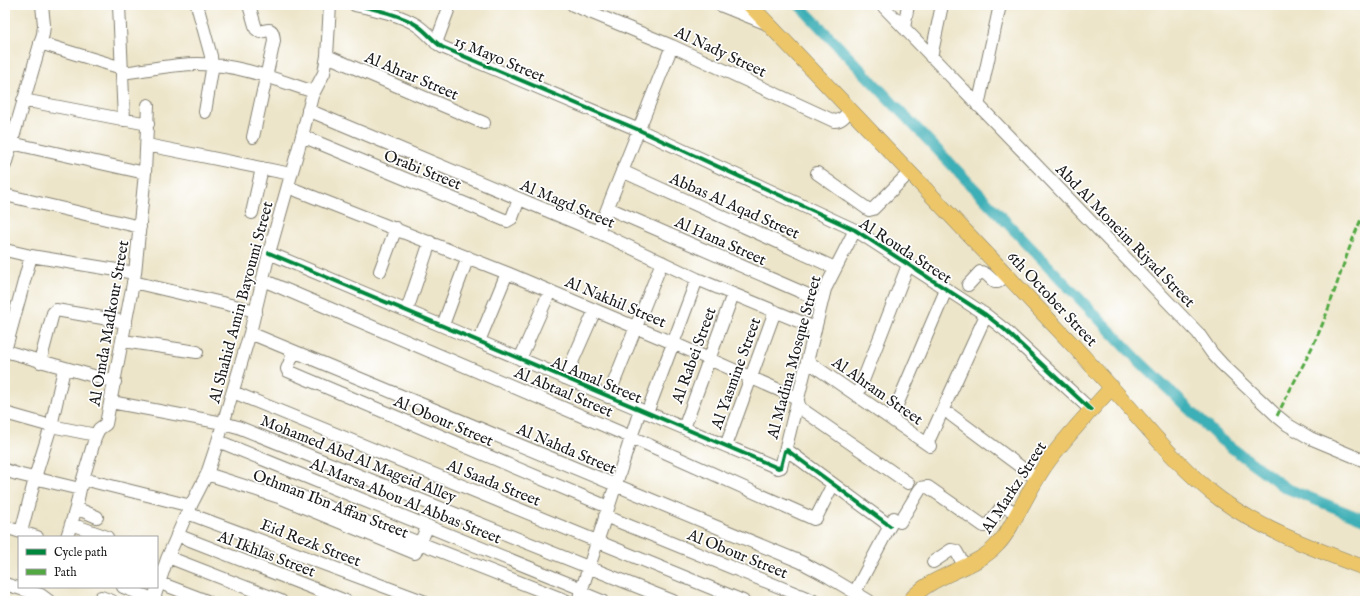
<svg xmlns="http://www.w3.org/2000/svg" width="1370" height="606" font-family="'IM FELL English',serif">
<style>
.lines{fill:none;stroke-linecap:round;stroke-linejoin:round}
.canal{stroke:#3dafb6;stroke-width:11}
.minor-casing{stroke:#848072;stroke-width:14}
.major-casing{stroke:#848072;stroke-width:16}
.minor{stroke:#fff;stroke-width:12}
.major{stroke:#ecc669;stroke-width:15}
.quiet{stroke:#52a943;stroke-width:3;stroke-dasharray:6 3;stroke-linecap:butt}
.cycleway-casing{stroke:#fff;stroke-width:6}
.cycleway{stroke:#00873e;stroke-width:4}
.labels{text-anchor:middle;stroke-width:3.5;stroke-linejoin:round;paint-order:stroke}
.street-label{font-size:16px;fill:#1c1c1c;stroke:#fff}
</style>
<rect width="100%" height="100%" fill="#fff"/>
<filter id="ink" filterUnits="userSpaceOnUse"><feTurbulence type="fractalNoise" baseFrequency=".025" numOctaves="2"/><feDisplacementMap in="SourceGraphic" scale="8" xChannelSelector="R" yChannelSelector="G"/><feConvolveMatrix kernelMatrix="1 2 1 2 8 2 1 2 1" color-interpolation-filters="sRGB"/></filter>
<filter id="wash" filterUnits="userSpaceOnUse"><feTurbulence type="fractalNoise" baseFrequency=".012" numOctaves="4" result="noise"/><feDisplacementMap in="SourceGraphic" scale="16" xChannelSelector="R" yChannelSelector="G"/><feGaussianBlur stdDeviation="0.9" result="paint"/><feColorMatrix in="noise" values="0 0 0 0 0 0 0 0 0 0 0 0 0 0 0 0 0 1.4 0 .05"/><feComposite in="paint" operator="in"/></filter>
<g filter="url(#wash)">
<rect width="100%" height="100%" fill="#ede5c9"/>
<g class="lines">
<!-- canal -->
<path class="canal" d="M 799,5 L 1139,361 L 1221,440 L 1286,488 L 1365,520"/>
</g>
</g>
<g filter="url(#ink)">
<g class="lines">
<defs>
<path id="minor" d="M 119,5 L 124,120
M 197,5 L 211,56 L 212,70 L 205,112
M 249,5 L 256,29 L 260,32 C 271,29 273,28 274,41 L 253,137
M 355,5 C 373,8 404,16 418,26 C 427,32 433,41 442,47 L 639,130 L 855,230 L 986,315 L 1005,330 L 1091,410
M 573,5 L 672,46 L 834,121 C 842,121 846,115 850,109
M 720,5 L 765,23
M 882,5 L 1198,333 L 1212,353 L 1222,364 L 1277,416 L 1288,425 L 1310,438 L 1365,461
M 904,28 L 908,5
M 40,43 L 122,68
M 436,43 L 450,5
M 327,56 L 484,123
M 931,57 L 942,5
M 122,73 C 147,70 173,64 198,64 C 238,64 277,80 314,92
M 23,100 L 148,124
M 978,106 L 1000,5
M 308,110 L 598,232 L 697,279 L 815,328
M 302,136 L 507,221 L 512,218 L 519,199
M 11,143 L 145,173
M 147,145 L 291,174
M 5,165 L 43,34 L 44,25 L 42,5
M 622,171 L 835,268
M 817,173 L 869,210 L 873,209 L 910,172
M 288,187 L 507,273 L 673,343 L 797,398 L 800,408 L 908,483
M 5,195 L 140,227
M 608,208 L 822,301
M 252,213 L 262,168
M 598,232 L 672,46
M 5,250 L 31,256 L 135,273
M 269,253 C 439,324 608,396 778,468 L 781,467 L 785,451 L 787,450 L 890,526
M 380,271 L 396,228
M 263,280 L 631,437 L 814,519 L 816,518 L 833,484
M 133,282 L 256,311
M 968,285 L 980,272 C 987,272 990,279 995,282 L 998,282 L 1007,275
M 407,310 L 430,242
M 443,325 L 468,257
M 250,333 L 801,562 L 829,577 L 869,601
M 123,341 L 197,352
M 479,341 L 507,273
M 5,351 L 115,382
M 5,351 L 31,256
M 294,352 L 287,369 L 288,371 L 608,507
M 520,359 L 550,291
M 807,361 L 930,446
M 40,362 L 53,313 L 56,310 L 126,322
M 565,378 L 595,310
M 233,392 L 743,601
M 857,396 L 908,265
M 608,397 L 662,262
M 111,402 L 223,423 L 238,427 L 673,601
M 5,413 L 51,426 L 96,435
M 647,413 L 697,279
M 951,415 L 1037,479
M 891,419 L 946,290
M 684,428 L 733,294
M 218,441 L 582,589
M 927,444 L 986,315
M 726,446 L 775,311
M 785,451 L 825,289 L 855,230
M 5,470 L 17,474 L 80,489
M 207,474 L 279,497 L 415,553 L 428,526
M 83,479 L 191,506
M 280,488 L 567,601
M 76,508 L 97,517
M 187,513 L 423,601
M 605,516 L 814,601
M 900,522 L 919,491 C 921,487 923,487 928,487 L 984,526 L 988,525 L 1000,509 C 1006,505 1012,511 1017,514
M 71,524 L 107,537
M 5,527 L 37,537
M 21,532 L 37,471 L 51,426 L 64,369
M 177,535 L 346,601
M 67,537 L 76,508 L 80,489 L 96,435 L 99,429 L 106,424 L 135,273 L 145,173 L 148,105
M 168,557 L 281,601
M 933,562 L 951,550 L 956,551 L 965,567
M 160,583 L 207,601
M 5,584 L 41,595 L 49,601
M 123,587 L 153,599
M 580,592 L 602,601
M 855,592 L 894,518
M 101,597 L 112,601
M 153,601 L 167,559 L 187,513 L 207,474 L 218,441 L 250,333 L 269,253 L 302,136 L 312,96 L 324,73 L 327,56 L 330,5
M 578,601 L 640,410"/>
<path id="major" d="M 750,5 C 858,117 964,230 1071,343 C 1093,367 1115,391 1136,415 C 1162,445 1188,475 1220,499 C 1264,531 1315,549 1365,568
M 910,601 C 933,572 974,571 998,544 C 1006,536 1011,526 1016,516 C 1026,499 1034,482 1045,466 C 1064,438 1089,413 1112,387"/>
</defs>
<!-- minor casing -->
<use href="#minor" class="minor-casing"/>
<!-- major casing -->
<use href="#major" class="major-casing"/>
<!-- minor -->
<use href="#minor" class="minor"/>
<!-- major -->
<use href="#major" class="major"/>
<!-- quiet -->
<path class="quiet" d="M 1277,416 C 1293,382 1313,350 1326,315 C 1339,280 1349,244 1365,211"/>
<defs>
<path id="cycleway" d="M 355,5 C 373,8 404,16 418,26 C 427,32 433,41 442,47 L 639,130 L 855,230 L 986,315 L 1005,330 L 1091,410
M 269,253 C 439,324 608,396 778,468 L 781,467 L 785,451 L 787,450 L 890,526"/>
</defs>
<!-- cycleway casing -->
<use href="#cycleway" class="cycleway-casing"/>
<!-- cycleway -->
<use href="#cycleway" class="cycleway"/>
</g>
</g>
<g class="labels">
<!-- street labels -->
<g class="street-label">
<text transform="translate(721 51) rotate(25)" y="6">Al Nady Street</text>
<text transform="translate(500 58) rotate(23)" y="6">15 Mayo Street</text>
<text transform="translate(412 75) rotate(23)" y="6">Al Ahrar Street</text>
<text transform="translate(423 169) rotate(22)" y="6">Orabi Street</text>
<text transform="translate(568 203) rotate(23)" y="6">Al Magd Street</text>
<text transform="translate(735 205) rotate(24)" y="6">Abbas Al Aqad Street</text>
<text transform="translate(1126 235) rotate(46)" y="6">Abd Al Moneim Riyad Street</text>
<text transform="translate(721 240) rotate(24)" y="6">Al Hana Street</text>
<text transform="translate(906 250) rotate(33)" y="6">Al Rouda Street</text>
<text transform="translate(1053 298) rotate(47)" y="6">6th October Street</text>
<text transform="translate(616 301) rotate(23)" y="6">Al Nakhil Street</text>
<text transform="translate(240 302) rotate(-75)" y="6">Al Shahid Amin Bayoumi Street</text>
<text transform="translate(108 323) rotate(-80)" y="6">Al Omda Madkour Street</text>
<text transform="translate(693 355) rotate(-70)" y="6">Al Rabei Street</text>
<text transform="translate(793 357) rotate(-75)" y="6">Al Madina Mosque Street</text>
<text transform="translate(735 373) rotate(-70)" y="6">Al Yasmine Street</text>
<text transform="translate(597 379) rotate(23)" y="6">Al Amal Street</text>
<text transform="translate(878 390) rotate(35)" y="6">Al Ahram Street</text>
<text transform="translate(564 391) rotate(23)" y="6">Al Abtaal Street</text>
<text transform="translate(444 420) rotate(23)" y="6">Al Obour Street</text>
<text transform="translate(567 448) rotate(23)" y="6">Al Nahda Street</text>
<text transform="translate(359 458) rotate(22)" y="6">Mohamed Abd Al Mageid Alley</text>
<text transform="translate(494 482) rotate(22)" y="6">Al Saada Street</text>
<text transform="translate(1013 487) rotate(-57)" y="6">Al Markz Street</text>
<text transform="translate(406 500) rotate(22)" y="6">Al Marsa Abou Al Abbas Street</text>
<text transform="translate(331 503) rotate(21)" y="6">Othman Ibn Affan Street</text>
<text transform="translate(311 542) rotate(21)" y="6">Eid Rezk Street</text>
<text transform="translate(267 553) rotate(21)" y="6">Al Ikhlas Street</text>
<text transform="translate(738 553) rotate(22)" y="6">Al Obour Street</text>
</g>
</g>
<!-- margin -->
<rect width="1370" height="606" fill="none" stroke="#fff" stroke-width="20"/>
<!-- legend -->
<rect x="18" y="536" width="140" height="52" fill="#ffffff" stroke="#a4a4a4"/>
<rect x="26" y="549" width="20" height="6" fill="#00873e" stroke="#a4a4a4"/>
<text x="54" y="556" font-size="12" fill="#1c1c1c">Cycle path</text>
<rect x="26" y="569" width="20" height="6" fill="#52a943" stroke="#a4a4a4"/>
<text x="54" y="576" font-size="12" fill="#1c1c1c">Path</text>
</svg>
